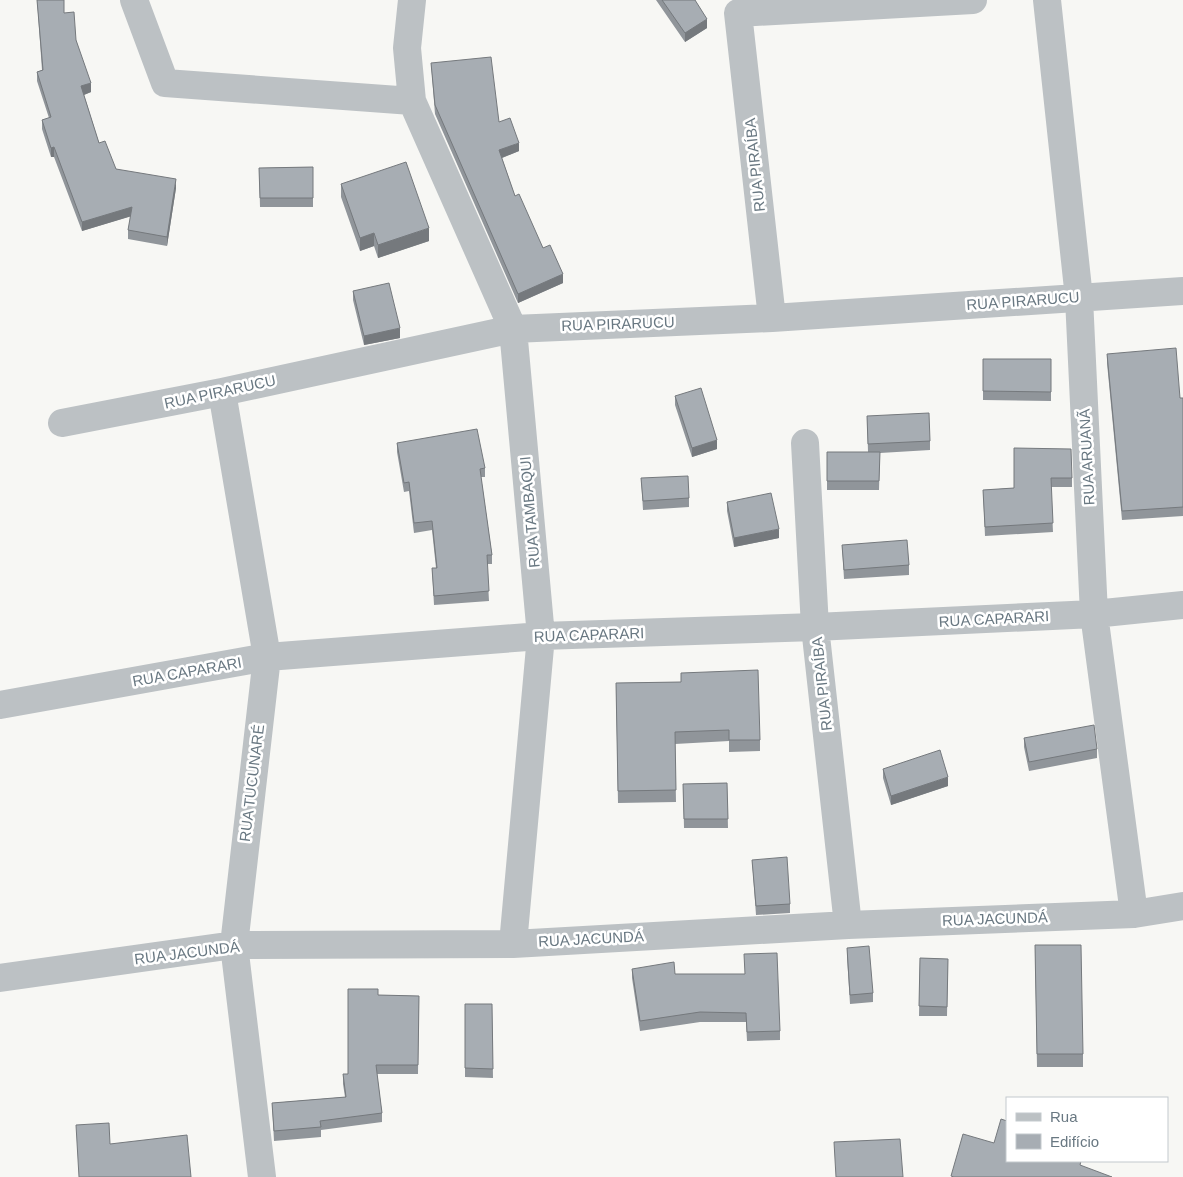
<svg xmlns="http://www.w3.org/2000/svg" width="1183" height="1177" font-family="Arial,sans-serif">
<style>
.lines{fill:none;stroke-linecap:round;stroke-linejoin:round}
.street{stroke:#bcc1c4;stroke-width:28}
.wall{fill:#90959a}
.shaded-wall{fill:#75797d}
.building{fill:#a7adb3;stroke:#75797d}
.labels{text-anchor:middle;stroke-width:5;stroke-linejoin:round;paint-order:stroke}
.street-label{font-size:15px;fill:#697882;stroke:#fff}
</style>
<rect width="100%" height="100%" fill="#f7f7f4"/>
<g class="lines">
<!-- street -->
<path class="street" d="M 134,0 L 165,83 L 412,101
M 412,0 L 407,48 L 412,101 L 513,329 L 541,636 L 513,944
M 1047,0 L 1079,298 L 1094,614 L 1134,914
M 772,318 L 738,13 L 973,0
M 222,392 L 267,657 L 234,945 L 262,1177
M 62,423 L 222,392 L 513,329 L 772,318 L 1183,291
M 805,443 L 815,627 L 848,925
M 0,705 L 267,657 L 541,636 L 815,627 L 1094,614 L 1183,605
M 0,978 L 234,945 L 513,944 L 848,925 L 1134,914 L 1183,906"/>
</g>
<!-- wall -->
<path class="wall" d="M 37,0 L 64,0 L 64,13 L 76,40 L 91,92 L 84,95 L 99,143 L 116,169 L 176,188 L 167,246 L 128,239 L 128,230 L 131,216 L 82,231 L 54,157 L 51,157 L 42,129 L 42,120 L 49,118 L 37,81 L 37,72 L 42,70 Z
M 656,0 L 695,0 L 707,28 L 685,42 Z
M 431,63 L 499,122 L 519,151 L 502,158 L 515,196 L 543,248 L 563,283 L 518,303 L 435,114 Z
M 313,167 L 313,207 L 260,207 L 259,168 Z
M 341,184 L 429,241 L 378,258 L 374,246 L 360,251 L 341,197 Z
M 353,291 L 400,338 L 364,345 L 353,300 Z
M 1107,354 L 1180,398 L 1183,398 L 1183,516 L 1122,520 L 1107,363 Z
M 983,359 L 1051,359 L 1051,401 L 983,400 Z
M 675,396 L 717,449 L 692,457 L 675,405 Z
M 867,416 L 930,441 L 930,450 L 880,453 L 879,490 L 827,490 L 827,452 L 868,452 Z
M 397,443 L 485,468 L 485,477 L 481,477 L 492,555 L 492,564 L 487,564 L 489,601 L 434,605 L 432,568 L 436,568 L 432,530 L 414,533 L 409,491 L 404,492 L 397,452 Z
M 1014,448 L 1072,478 L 1072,487 L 1051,487 L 1053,532 L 985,536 L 983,490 L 1014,488 Z
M 641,478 L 689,498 L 689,507 L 643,510 Z
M 727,502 L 779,538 L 734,547 L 727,511 Z
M 842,545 L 909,565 L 909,575 L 844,579 Z
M 681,673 L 760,740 L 760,751 L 729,752 L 729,741 L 675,744 L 676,802 L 618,803 L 616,683 L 681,682 Z
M 1024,738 L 1097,749 L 1097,758 L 1029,771 L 1024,747 Z
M 883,769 L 948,786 L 891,805 L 883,778 Z
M 727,783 L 728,828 L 684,828 L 683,784 Z
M 752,860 L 790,904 L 790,913 L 756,915 Z
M 1035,945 L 1083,1054 L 1083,1067 L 1037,1067 Z
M 847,948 L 873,993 L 873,1002 L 850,1004 L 847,957 Z
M 920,958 L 948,959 L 947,1016 L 919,1016 Z
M 632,969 L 675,974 L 780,1031 L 780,1040 L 747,1041 L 746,1022 L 700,1022 L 640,1031 L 632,978 Z
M 378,995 L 419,996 L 418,1074 L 377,1074 L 382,1113 L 382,1122 L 321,1130 L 321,1137 L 274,1141 L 272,1103 L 345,1097 L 343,1084 L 343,1074 L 348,1074 Z
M 465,1004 L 492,1004 L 493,1078 L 465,1077 Z"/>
<!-- shaded-wall -->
<path class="shaded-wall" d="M 707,19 L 707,28 L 685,42 L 685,33 Z
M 91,83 L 91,92 L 81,96 L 81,86 Z
M 519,143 L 519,151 L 499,159 L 499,150 Z
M 54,147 L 54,157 L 51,157 L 51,148 Z
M 176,179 L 176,188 L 167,246 L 167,237 Z
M 132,207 L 132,216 L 82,231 L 82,222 Z
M 429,228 L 429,241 L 378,258 L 378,245 Z
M 374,233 L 374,246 L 360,251 L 360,238 Z
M 563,274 L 563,283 L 518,303 L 518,294 Z
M 400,328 L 400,338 L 364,345 L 364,336 Z
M 717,440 L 717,449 L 692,457 L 692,448 Z
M 779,529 L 779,538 L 734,547 L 734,538 Z
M 948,777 L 948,786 L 891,805 L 891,796 Z"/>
<!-- building -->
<path class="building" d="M 37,0 L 64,0 L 64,13 L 74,12 L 76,40 L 91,83 L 81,86 L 99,143 L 105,141 L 116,169 L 176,179 L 167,237 L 128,230 L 132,207 L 82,222 L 54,147 L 51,148 L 42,120 L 51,117 L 37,72 L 43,70 Z
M 662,0 L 695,0 L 707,19 L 685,33 Z
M 491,57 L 499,122 L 510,118 L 519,143 L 499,150 L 515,196 L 519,194 L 543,248 L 550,245 L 563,274 L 518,294 L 435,105 L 431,63 Z
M 406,162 L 429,228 L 378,245 L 374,233 L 360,238 L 341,184 Z
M 313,167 L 313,198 L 260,198 L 259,168 Z
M 389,283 L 400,328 L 364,336 L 353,291 Z
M 1176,348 L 1180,398 L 1183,398 L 1183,507 L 1122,511 L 1107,354 Z
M 983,359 L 1051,359 L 1051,392 L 983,391 Z
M 701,388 L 717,440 L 692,448 L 675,396 Z
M 929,413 L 930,441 L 868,444 L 867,416 Z
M 477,429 L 485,468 L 480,469 L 492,555 L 487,555 L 489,591 L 434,596 L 432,568 L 437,568 L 432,521 L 414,523 L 409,482 L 404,483 L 397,443 Z
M 1014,448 L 1071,449 L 1072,478 L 1051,478 L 1053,523 L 985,527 L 983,490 L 1014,488 Z
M 827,452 L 880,452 L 879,481 L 827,481 Z
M 688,476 L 689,498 L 643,501 L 641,478 Z
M 771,493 L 779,529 L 734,538 L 727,502 Z
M 907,540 L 909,565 L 844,570 L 842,545 Z
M 758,670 L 760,740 L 729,740 L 729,730 L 675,732 L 676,790 L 618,791 L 616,683 L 681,682 L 681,673 Z
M 1094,725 L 1097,749 L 1029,762 L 1024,738 Z
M 940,750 L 948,777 L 891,796 L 883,769 Z
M 727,783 L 728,819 L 684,819 L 683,784 Z
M 787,857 L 790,904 L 756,906 L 752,860 Z
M 1035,945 L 1081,945 L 1083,1054 L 1037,1054 Z
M 869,946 L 873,993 L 850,995 L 847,948 Z
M 777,953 L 780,1031 L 747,1032 L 746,1013 L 700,1012 L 640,1021 L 632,969 L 674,962 L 675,974 L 745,974 L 744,954 Z
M 920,958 L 948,959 L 947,1007 L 919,1006 Z
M 348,989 L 378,989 L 378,995 L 419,996 L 418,1065 L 376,1065 L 382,1113 L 320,1121 L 321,1127 L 274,1131 L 272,1103 L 346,1097 L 343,1074 L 348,1074 Z
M 465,1004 L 492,1004 L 493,1069 L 465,1068 Z
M 1001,1119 L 1007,1121 L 1007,1161 L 1081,1161 L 1080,1165 L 1112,1177 L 954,1177 L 951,1176 L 963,1134 L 994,1143 Z
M 109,1123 L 110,1144 L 187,1135 L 191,1177 L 79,1177 L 76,1125 Z
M 900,1139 L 903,1177 L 836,1177 L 834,1142 Z"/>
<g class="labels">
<!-- street labels -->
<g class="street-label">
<text transform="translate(755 165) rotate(-96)" y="5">RUA PIRAÍBA</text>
<text transform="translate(1023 301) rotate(-4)" y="5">RUA PIRARUCU</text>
<text transform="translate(618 324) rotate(-2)" y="5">RUA PIRARUCU</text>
<text transform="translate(220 392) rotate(-12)" y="5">RUA PIRARUCU</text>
<text transform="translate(1087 457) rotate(-93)" y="5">RUA ARUANÃ</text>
<text transform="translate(530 512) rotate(-95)" y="5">RUA TAMBAQUI</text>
<text transform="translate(994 619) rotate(-3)" y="5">RUA CAPARARI</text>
<text transform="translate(589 635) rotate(-2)" y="5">RUA CAPARARI</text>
<text transform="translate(187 672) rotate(-10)" y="5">RUA CAPARARI</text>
<text transform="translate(822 684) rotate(-96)" y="5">RUA PIRAÍBA</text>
<text transform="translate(252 783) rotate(-83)" y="5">RUA TUCUNARÉ</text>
<text transform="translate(995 919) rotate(-2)" y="5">RUA JACUNDÁ</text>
<text transform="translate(591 939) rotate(-3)" y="5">RUA JACUNDÁ</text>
<text transform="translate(187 953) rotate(-7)" y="5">RUA JACUNDÁ</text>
</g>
</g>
<!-- legend -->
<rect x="1006" y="1097" width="162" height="65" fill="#ffffff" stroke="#c3c9cd"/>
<rect x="1016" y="1113" width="25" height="8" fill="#bcc1c4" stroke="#c3c9cd"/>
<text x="1050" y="1122" font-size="15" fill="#697882">Rua</text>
<rect x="1016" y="1134" width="25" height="15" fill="#a7adb3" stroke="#c3c9cd"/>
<text x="1050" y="1147" font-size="15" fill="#697882">Edifício</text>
</svg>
